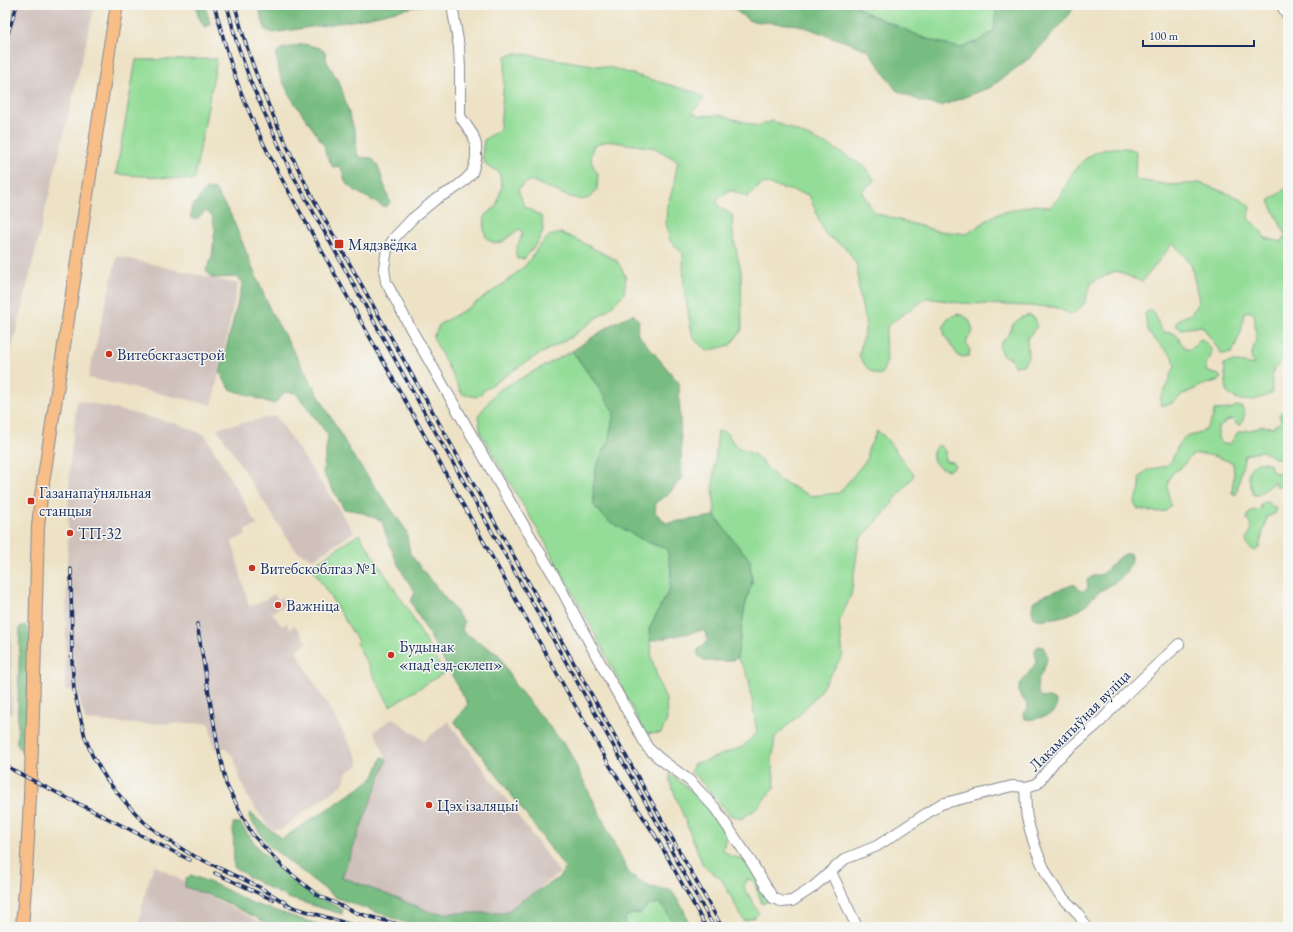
<svg xmlns="http://www.w3.org/2000/svg" width="1293" height="932" font-family="'EB Garamond',serif">
<style>
.industrial{fill:#cfc0bb}
.green{fill:#94dd98;stroke:#58867b}
.forest{fill:#77bc80;stroke:#49766f}
.lines{fill:none;stroke-linecap:round;stroke-linejoin:round}
.minor-casing{stroke:#848892;stroke-width:12}
.major-casing{stroke:#848892;stroke-width:14}
.minor{stroke:#fff;stroke-width:10}
.major{stroke:#f7be88;stroke-width:12}
.rail-casing{stroke:#1b2f5e;stroke-width:3.5}
.rail{stroke:#f6f6f2;stroke-width:2;stroke-dasharray:6;stroke-linecap:butt}
.poi-dot{fill:#c8321e;stroke:#f6f6f2;stroke-width:1.5}
.labels{text-anchor:middle;stroke-width:3;stroke-linejoin:round;paint-order:stroke}
.poi-label{font-size:16px;fill:#1b2f5e;stroke:#f6f6f2;text-anchor:start}
.street-label{font-size:16px;fill:#1b2f5e;stroke:#f6f6f2}
</style>
<rect width="100%" height="100%" fill="#f6f6f2"/>
<filter id="ink" filterUnits="userSpaceOnUse"><feTurbulence type="fractalNoise" baseFrequency=".025" numOctaves="2"/><feDisplacementMap in="SourceGraphic" scale="8" xChannelSelector="R" yChannelSelector="G"/><feConvolveMatrix kernelMatrix="1 2 1 2 8 2 1 2 1" color-interpolation-filters="sRGB"/></filter>
<filter id="wash" filterUnits="userSpaceOnUse"><feTurbulence type="fractalNoise" baseFrequency=".012" numOctaves="4" result="noise"/><feDisplacementMap in="SourceGraphic" scale="16" xChannelSelector="R" yChannelSelector="G"/><feGaussianBlur stdDeviation="0.9" result="paint"/><feColorMatrix in="noise" values="0 0 0 0 0 0 0 0 0 0 0 0 0 0 0 0 0 1.4 0 .05"/><feComposite in="paint" operator="in"/></filter>
<g filter="url(#wash)">
<rect width="100%" height="100%" fill="#ede2c5"/>
<!-- industrial -->
<path class="industrial" d="M 5,5 L 95,5 L 5,377 Z
M 117,256 L 238,284 L 212,405 L 88,378 Z
M 77,400 L 178,424 L 205,435 L 257,525 L 245,530 L 246,535 L 232,541 L 249,606 L 257,604 L 274,594 L 278,600 L 283,597 L 287,603 L 272,613 L 282,626 L 287,623 L 289,629 L 295,625 L 307,642 L 296,651 L 358,758 L 359,765 L 347,772 L 343,784 L 280,830 L 271,829 L 249,800 L 239,777 L 234,757 L 224,747 L 214,748 L 209,723 L 133,724 L 85,720 L 77,690 L 66,690 L 65,688 L 68,522 L 70,463 Z
M 276,416 L 354,532 L 314,559 L 298,552 L 292,546 L 217,428 Z
M 11,631 L 12,714 L 5,712 L 5,632 Z
M 393,718 L 424,741 L 448,721 L 560,873 L 506,913 L 434,913 L 342,877 L 387,759 L 374,731 Z
M 154,865 L 207,895 L 270,927 L 138,927 L 146,889 Z"/>
<!-- green -->
<path class="green" d="M 854,5 L 994,5 L 996,9 L 994,31 L 977,42 L 959,48 L 927,39 L 869,14 Z
M 517,53 L 612,68 L 697,93 L 704,99 L 692,112 L 700,116 L 721,115 L 757,126 L 773,121 L 830,146 L 865,167 L 875,181 L 861,191 L 875,213 L 938,231 L 967,234 L 996,214 L 1034,205 L 1050,207 C 1054,203 1059,198 1062,193 C 1067,185 1071,174 1077,167 C 1091,150 1116,143 1136,151 L 1135,177 L 1137,180 L 1171,185 L 1200,183 L 1239,198 L 1250,207 L 1248,219 L 1259,228 L 1265,238 L 1281,242 L 1286,236 L 1269,201 L 1288,187 L 1288,321 L 1285,322 L 1287,356 C 1273,367 1271,375 1272,393 C 1254,401 1244,405 1227,393 L 1224,364 C 1234,360 1244,363 1254,365 L 1251,357 L 1256,339 L 1254,313 L 1245,311 L 1241,332 L 1232,353 L 1222,354 L 1202,326 L 1181,329 L 1175,325 L 1179,319 L 1191,314 L 1199,301 L 1191,264 L 1173,243 L 1142,282 L 1116,271 L 1092,282 L 1084,304 L 1073,315 L 1054,307 L 961,303 L 927,298 L 888,325 L 885,337 L 887,361 L 881,375 C 869,374 864,364 859,355 L 866,325 L 859,293 L 857,265 L 846,248 L 825,234 L 809,195 L 763,183 L 747,197 L 730,190 L 717,199 L 718,206 L 732,215 L 733,235 L 741,272 L 742,330 L 730,345 L 707,351 L 693,338 L 684,290 L 683,253 L 670,241 L 666,222 L 667,206 L 673,188 L 678,161 L 655,148 L 608,141 L 593,146 C 590,160 590,162 598,174 L 597,189 L 589,198 L 582,200 L 567,196 L 530,180 L 518,189 L 524,206 L 542,217 L 543,231 L 537,243 L 524,259 L 517,259 C 512,248 523,241 522,231 L 519,229 L 502,242 L 494,243 L 487,239 L 484,231 L 485,215 L 496,207 L 502,186 L 499,172 L 487,166 L 482,157 L 484,140 L 500,129 L 506,56 Z
M 217,59 L 194,180 L 116,174 L 136,60 Z
M 561,233 L 576,239 L 617,261 L 626,277 L 624,294 L 608,310 L 571,337 L 531,359 L 487,388 L 477,397 L 462,394 L 433,337 L 440,324 L 468,308 L 506,282 L 526,265 L 539,246 L 549,236 Z
M 1152,310 C 1158,317 1157,326 1163,332 C 1185,333 1174,340 1188,350 L 1195,346 L 1197,341 L 1202,339 L 1209,346 L 1212,352 L 1210,358 L 1206,364 L 1206,371 L 1219,375 L 1221,378 L 1219,381 C 1207,382 1197,388 1186,393 C 1176,398 1173,406 1161,405 L 1160,399 C 1167,389 1169,377 1175,366 L 1173,357 L 1152,337 L 1148,331 L 1145,313 Z
M 957,314 C 968,316 970,320 973,331 L 968,338 L 966,344 L 970,350 L 969,356 L 959,357 L 945,336 L 943,328 L 948,318 Z
M 1030,315 L 1035,318 L 1037,326 L 1027,339 L 1028,358 L 1023,365 L 1014,366 L 1011,358 L 1002,355 L 999,347 L 1001,342 L 1008,335 L 1012,325 L 1022,317 Z
M 572,351 L 594,381 L 614,412 L 608,443 L 596,467 L 647,542 L 667,549 L 671,569 L 670,588 L 649,629 L 652,659 L 659,683 L 666,700 L 667,720 L 661,733 L 645,734 L 603,649 L 545,542 L 481,434 L 478,416 L 497,391 Z
M 1236,406 L 1242,407 L 1245,414 L 1241,425 L 1236,424 L 1234,419 L 1226,421 L 1218,428 L 1218,438 L 1222,444 L 1230,444 L 1238,432 L 1255,429 L 1260,426 L 1273,427 L 1281,422 L 1279,414 L 1283,410 L 1288,410 L 1288,453 L 1283,453 L 1282,458 L 1274,458 L 1262,451 L 1245,455 L 1236,495 L 1232,493 L 1234,474 L 1233,463 C 1222,459 1202,450 1191,456 C 1187,459 1184,465 1181,468 C 1178,470 1175,470 1173,473 C 1165,481 1168,495 1171,505 L 1166,511 L 1156,512 L 1138,509 L 1134,503 C 1138,495 1142,488 1139,478 L 1147,470 L 1166,466 L 1172,460 L 1179,443 L 1185,437 L 1198,434 L 1207,428 L 1213,417 L 1214,410 L 1231,409 Z
M 718,431 L 726,432 L 736,446 L 755,455 L 779,480 L 811,496 L 839,493 L 868,458 L 867,452 L 877,431 L 885,437 L 914,475 L 882,516 L 859,540 L 851,595 L 839,622 L 843,655 L 818,694 L 799,715 L 775,737 L 772,762 L 775,787 L 756,809 L 741,819 L 730,815 L 699,779 L 691,772 L 694,763 L 705,761 L 742,747 L 757,733 L 749,680 L 744,668 L 737,658 L 745,606 L 752,582 L 750,560 L 728,534 L 715,516 L 713,485 Z
M 937,446 L 941,446 L 945,451 L 945,461 L 953,462 L 955,466 L 949,470 C 946,469 942,469 939,467 C 932,462 930,452 937,446 Z
M 1264,462 L 1270,464 L 1272,471 L 1276,473 L 1284,472 L 1287,475 C 1287,482 1286,483 1280,487 L 1276,486 L 1274,482 L 1258,495 L 1254,495 C 1249,480 1242,464 1264,462 Z
M 1264,502 L 1268,502 L 1271,506 L 1275,507 L 1276,513 L 1267,517 L 1259,548 L 1255,551 L 1248,546 L 1246,540 L 1252,529 L 1247,518 L 1251,511 L 1261,509 L 1261,504 Z
M 359,534 L 405,605 L 444,673 L 390,706 L 356,643 L 358,641 L 311,566 Z
M 670,774 L 701,798 L 727,831 L 723,850 L 731,856 L 741,859 L 750,865 L 769,901 L 762,904 L 754,881 L 747,879 L 744,887 L 759,913 L 755,917 L 744,921 L 722,880 L 703,865 L 670,782 Z
M 658,903 L 666,911 L 676,927 L 625,927 L 625,919 L 628,915 L 641,913 L 647,906 Z"/>
<!-- forest -->
<path class="forest" d="M 196,5 L 205,5 L 210,24 L 207,27 L 204,26 L 198,16 Z
M 258,5 L 423,5 L 357,20 L 273,33 L 266,30 L 262,19 Z
M 734,5 L 854,5 L 869,14 L 927,39 L 959,48 L 977,42 L 994,31 L 996,9 L 994,5 L 1076,5 L 1065,20 L 1032,56 L 991,87 L 941,106 L 920,101 L 896,90 L 868,50 L 799,25 L 750,21 L 735,10 Z
M 304,44 L 320,48 L 325,52 L 327,62 L 340,84 L 356,136 L 357,153 L 359,157 L 372,158 L 378,166 L 390,203 L 385,207 L 357,192 L 345,182 L 343,172 L 339,166 L 333,167 L 326,154 L 324,145 L 290,96 L 280,75 L 276,54 L 281,49 Z
M 206,189 L 215,190 L 231,215 L 270,310 L 353,456 L 406,530 L 410,554 L 464,622 L 462,631 L 499,655 L 515,685 L 568,749 L 629,874 L 650,887 L 671,890 L 683,908 L 690,927 L 676,927 L 666,911 L 658,903 L 647,906 L 641,913 L 628,915 L 625,919 L 625,927 L 437,927 L 406,923 L 335,897 L 269,846 L 249,817 L 250,813 L 282,839 L 361,787 L 374,777 L 382,757 L 387,759 L 342,877 L 434,913 L 505,913 L 521,901 L 559,878 L 565,868 L 500,779 L 454,721 L 468,704 L 411,602 L 415,591 C 399,571 389,546 382,521 L 358,511 L 344,509 L 323,473 L 328,435 L 296,393 L 285,392 L 274,404 L 230,389 L 220,373 L 243,282 L 237,277 L 212,278 L 206,270 L 212,257 L 215,229 L 212,216 L 206,211 L 196,219 L 191,218 L 191,208 Z
M 633,314 L 639,321 L 637,333 L 679,383 L 682,477 L 668,495 L 656,502 L 655,512 L 666,523 L 715,516 L 728,534 L 750,560 L 752,582 L 745,606 L 737,658 L 729,661 L 705,661 L 698,655 L 698,649 L 708,641 L 704,630 L 650,641 L 649,629 L 670,588 L 671,569 L 667,549 L 647,542 L 608,521 L 594,506 L 593,487 L 596,467 L 608,443 L 614,412 L 594,381 L 572,351 L 614,323 Z
M 1125,554 L 1130,554 L 1132,559 C 1124,581 1115,581 1098,593 C 1092,596 1090,602 1085,606 C 1072,616 1051,620 1035,619 C 1031,614 1031,606 1035,601 C 1040,595 1066,588 1074,584 L 1081,591 L 1084,591 L 1088,588 L 1087,580 L 1093,576 L 1103,574 L 1117,559 Z
M 25,625 L 27,627 L 30,637 L 28,746 L 24,750 L 20,749 L 17,743 L 20,627 Z
M 1038,646 L 1043,647 C 1057,667 1027,678 1041,697 L 1049,698 L 1056,701 C 1059,713 1048,716 1038,718 C 1033,719 1030,720 1025,719 L 1023,717 L 1024,713 L 1028,709 L 1028,705 L 1019,694 L 1019,686 L 1036,663 L 1035,650 Z
M 233,823 L 240,823 L 258,848 L 297,886 L 343,910 L 342,914 L 288,898 L 250,878 L 234,867 Z
M 191,875 L 221,887 L 254,904 L 326,927 L 275,927 L 215,897 L 185,887 L 185,880 Z"/>
</g>
<g filter="url(#ink)">
<g class="lines">
<defs>
<path id="minor" d="M 452,5 L 459,47 L 460,69 L 460,116 L 473,135 L 476,145 L 476,159 L 472,173 L 464,181 L 454,189 L 436,199 L 412,219 L 395,237 L 387,249 L 384,268 L 386,282 L 411,329 L 500,485 L 557,581 L 597,657 L 648,748 L 659,758 L 690,781 L 715,808 L 750,860 L 773,898 L 783,902 L 792,901 L 812,888 L 845,859 L 877,846 L 941,804 L 1012,786 L 1025,787
M 1281,5 L 1288,16
M 831,872 L 857,927
M 1085,927 C 1081,912 1066,903 1057,891 C 1042,870 1033,843 1027,818 C 1025,808 1026,797 1025,787 L 1037,784 L 1054,762 L 1100,722 L 1125,695 L 1179,644"/>
<path id="major" d="M 22,927 C 33,794 34,660 38,527 L 41,496 L 110,45 L 117,5"/>
</defs>
<!-- minor casing -->
<use href="#minor" class="minor-casing"/>
<!-- major casing -->
<use href="#major" class="major-casing"/>
<!-- minor -->
<use href="#minor" class="minor"/>
<!-- major -->
<use href="#major" class="major"/>
<defs>
<path id="rail" d="M 214,5 C 220,25 225,45 231,64 C 243,102 260,138 279,174 L 565,688 L 610,766 L 656,837
M 227,5 L 236,40 L 251,83 L 289,168 L 428,419 L 672,849
M 235,5 C 252,76 282,138 315,202 L 722,927
M 5,43 L 17,5
M 71,569 L 72,661 L 74,690 L 85,737 L 92,755 L 107,780 L 125,802 L 144,822 L 163,837 L 190,854 L 259,887 L 291,906
M 197,624 L 218,747 L 226,784 L 252,834 L 282,866 L 317,895 L 357,913 L 397,924 L 422,927
M 5,764 L 16,772 L 190,860
M 654,833 L 706,927
M 668,845 L 714,927
M 215,873 L 273,900
M 286,905 L 349,924 L 373,927"/>
</defs>
<!-- rail casing -->
<use href="#rail" class="rail-casing"/>
<!-- rail -->
<use href="#rail" class="rail"/>
</g>
</g>
<!-- markers -->
<g class="poi-dot">
<rect x="334" y="239" width="10" height="10" rx="2"/>
<circle cx="109" cy="354" r="4"/>
<rect x="27" y="497" width="8" height="8" rx="2"/>
<circle cx="70" cy="533" r="4"/>
<circle cx="252" cy="568" r="4"/>
<circle cx="278" cy="605" r="4"/>
<circle cx="391" cy="655" r="4"/>
<circle cx="429" cy="805" r="4"/>
</g>
<g class="labels">
<!-- poi labels -->
<g class="poi-label">
<text x="348" y="250">Мядзвёдка</text>
<text x="117" y="360">Витебскгазстрой</text>
<text x="39" y="498">Газанапаўняльная<tspan x="39" dy="18">станцыя</tspan></text>
<text x="78" y="539">ТП-32</text>
<text x="260" y="574">Витебскоблгаз №1</text>
<text x="286" y="611">Важніца</text>
<text x="399" y="652">Будынак<tspan x="399" dy="18">«падʼезд-склеп»</tspan></text>
<text x="437" y="811">Цэх ізаляцыі</text>
</g>
<!-- street labels -->
<g class="street-label">
<text transform="translate(1079 720) rotate(-45)" y="6">Лакаматыўная вуліца</text>
</g>
</g>
<!-- margin -->
<rect width="1293" height="932" fill="none" stroke="#f6f6f2" stroke-width="20"/>
<!-- scale -->
<path d="M1143 40v6h111v-6" fill="none" stroke="#1b2f5e" stroke-width="2"/>
<text x="1149" y="40" font-size="12" fill="#1b2f5e" stroke="#f6f6f2" stroke-width="3" paint-order="stroke">100 m</text>
</svg>
